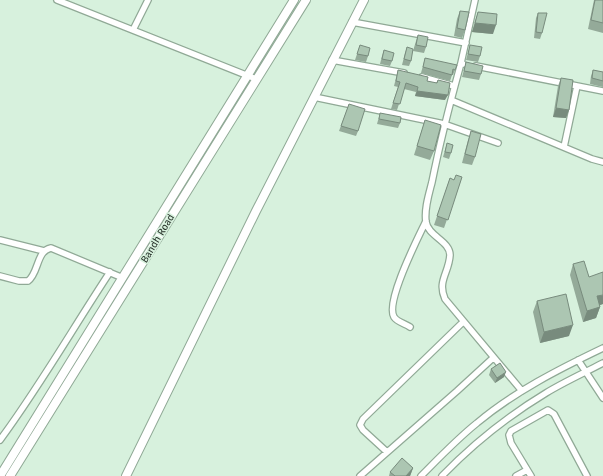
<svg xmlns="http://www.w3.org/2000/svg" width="603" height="476" font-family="'Fira Sans',sans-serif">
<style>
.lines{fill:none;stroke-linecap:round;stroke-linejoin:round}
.street-casing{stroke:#90a996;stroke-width:8}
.secondary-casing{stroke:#90a996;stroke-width:10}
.street{stroke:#fff;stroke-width:5.5}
.secondary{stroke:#fff;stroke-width:8}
.wall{fill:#94aa99}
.shaded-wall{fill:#788b7d}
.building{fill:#acc6b2;stroke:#788b7d}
.labels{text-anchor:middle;stroke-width:3;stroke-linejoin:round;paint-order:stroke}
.street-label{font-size:10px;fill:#27312a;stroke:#d7f1dd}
</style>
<rect width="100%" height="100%" fill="#d7f1dd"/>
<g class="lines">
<defs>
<path id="street" d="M 57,0 L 256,79
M 352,22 L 466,43
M 133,30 L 148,0
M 332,60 L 404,73
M 461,63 C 450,103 440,142 432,182 C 429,194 424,209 426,222 C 428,236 450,241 450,255 C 449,273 437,281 445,299 L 522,391
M 463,64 L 461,63 L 475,0
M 476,66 L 603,91
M 422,77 L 454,86
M 314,97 L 444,124 L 498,143
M 451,100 L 592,159 L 603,162
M 564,147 L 577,86
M 0,240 L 44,251
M 0,276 L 19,281 L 28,281 C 39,273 36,251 51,248 L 123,278
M 410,327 C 406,324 397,322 394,317 C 385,302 418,238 426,221
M 578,360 L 603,398
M 0,440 C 40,386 73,328 110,272
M 387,452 L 363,430 L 360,425 L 363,419 L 463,322
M 360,476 L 457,391 L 493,358
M 421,476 C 439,458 457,439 477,423 C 514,392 559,369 603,348
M 442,476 C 472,445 508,416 546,393 C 564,382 584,373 603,363
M 516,476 L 527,470
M 531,476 L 511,443 L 509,435 L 511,431 L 548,410 L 554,414 L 587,476"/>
<path id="secondary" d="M 0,476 L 294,0
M 10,476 L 306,0
M 126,476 L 256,211 L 364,0"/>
</defs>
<!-- street casing -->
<use href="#street" class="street-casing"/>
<!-- secondary casing -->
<use href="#secondary" class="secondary-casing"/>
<!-- street -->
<use href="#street" class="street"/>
<!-- secondary -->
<use href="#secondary" class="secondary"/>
</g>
<!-- wall -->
<path class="wall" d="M 594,0 L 603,0 L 603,33 L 588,29 Z
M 460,11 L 465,30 L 462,38 L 454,36 L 457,19 Z
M 478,12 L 493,34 L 472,32 L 475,21 Z
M 538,13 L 542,33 L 540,39 L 534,38 L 536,18 Z
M 418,35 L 426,47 L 424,53 L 413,51 L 416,41 Z
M 360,45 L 368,56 L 366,62 L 355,60 Z
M 470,45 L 480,56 L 478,62 L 466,60 Z
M 407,47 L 411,61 L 409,66 L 402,65 L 405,53 Z
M 384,50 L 392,61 L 390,66 L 380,64 L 382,56 Z
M 425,58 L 455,70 L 453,75 L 452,75 L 450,81 L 421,73 Z
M 466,62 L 481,74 L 479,80 L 462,77 Z
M 398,70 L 427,81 L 436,83 L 438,80 L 445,100 L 415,96 L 416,92 L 404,89 L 397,110 L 391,109 L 398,87 L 394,86 Z
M 593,70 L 603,72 L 603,87 L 590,84 L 591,76 Z
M 561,78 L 569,110 L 566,118 L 553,117 L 558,86 Z
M 349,104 L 358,131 L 356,136 L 339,131 Z
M 380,113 L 400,123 L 398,128 L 377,124 Z
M 425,120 L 434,151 L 430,160 L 414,155 Z
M 471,131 L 475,157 L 472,165 L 462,163 L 468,140 Z
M 447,143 L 451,153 L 449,159 L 443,157 Z
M 462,177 L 444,228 L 434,225 L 450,178 L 454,180 Z
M 573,264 L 589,277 L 603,304 L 600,305 L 600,307 L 596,318 L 583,322 L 570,275 Z
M 537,301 L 569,336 L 540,343 L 533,312 Z
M 491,369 L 504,377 L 495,383 L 489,375 Z
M 413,468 L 410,476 L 389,476 L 390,472 Z"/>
<!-- shaded-wall -->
<path class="shaded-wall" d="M 475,23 L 496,25 L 493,34 L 472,32 Z
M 417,91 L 448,95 L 445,100 L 415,96 Z
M 556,108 L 569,110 L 566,118 L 553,117 Z
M 603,295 L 603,304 L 593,307 L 597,296 Z
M 600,307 L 596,318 L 583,322 L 587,311 Z
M 573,325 L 569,336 L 540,343 L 544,332 Z
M 506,372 L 504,377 L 495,383 L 497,378 Z
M 413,468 L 410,476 L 406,476 Z"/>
<!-- building -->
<path class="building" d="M 595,0 L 603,0 L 603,23 L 591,20 Z
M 460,11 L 469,12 L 465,30 L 457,28 Z
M 478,12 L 497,14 L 496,25 L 475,23 Z
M 538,13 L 547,13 L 542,33 L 536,32 Z
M 418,35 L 428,37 L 426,47 L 416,45 Z
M 360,45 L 370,48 L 368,56 L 357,54 Z
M 470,45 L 482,47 L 480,56 L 468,54 Z
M 407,47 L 413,49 L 411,61 L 404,59 Z
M 384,50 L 394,53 L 392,61 L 382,59 Z
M 425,58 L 457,65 L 455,70 L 453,69 L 452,75 L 423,67 Z
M 466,62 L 483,66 L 481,74 L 464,71 Z
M 398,70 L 428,77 L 427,81 L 437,83 L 438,80 L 450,83 L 448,95 L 417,91 L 418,87 L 406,83 L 400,104 L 393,103 L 400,82 L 396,81 Z
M 593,70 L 603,72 L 603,81 L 592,78 Z
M 561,78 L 573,80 L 569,110 L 556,108 Z
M 349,104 L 365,109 L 358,131 L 341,126 Z
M 380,113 L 401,117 L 400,123 L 379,119 Z
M 425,120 L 441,125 L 434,151 L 417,146 Z
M 471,131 L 481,134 L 475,157 L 465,154 Z
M 447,143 L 453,145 L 451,153 L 445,152 Z
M 456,175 L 462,177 L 448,220 L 437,216 L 450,178 L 454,180 Z
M 584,261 L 589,277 L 603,272 L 603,295 L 597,296 L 600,307 L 587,311 L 573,264 Z
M 566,294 L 573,325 L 544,332 L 537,301 Z
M 500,363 L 506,372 L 497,378 L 491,369 Z
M 402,458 L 413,468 L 406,476 L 395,476 L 390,472 Z"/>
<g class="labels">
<!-- street labels -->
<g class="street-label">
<text transform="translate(157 238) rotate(-59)" y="4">Bandh Road</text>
</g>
</g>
</svg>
